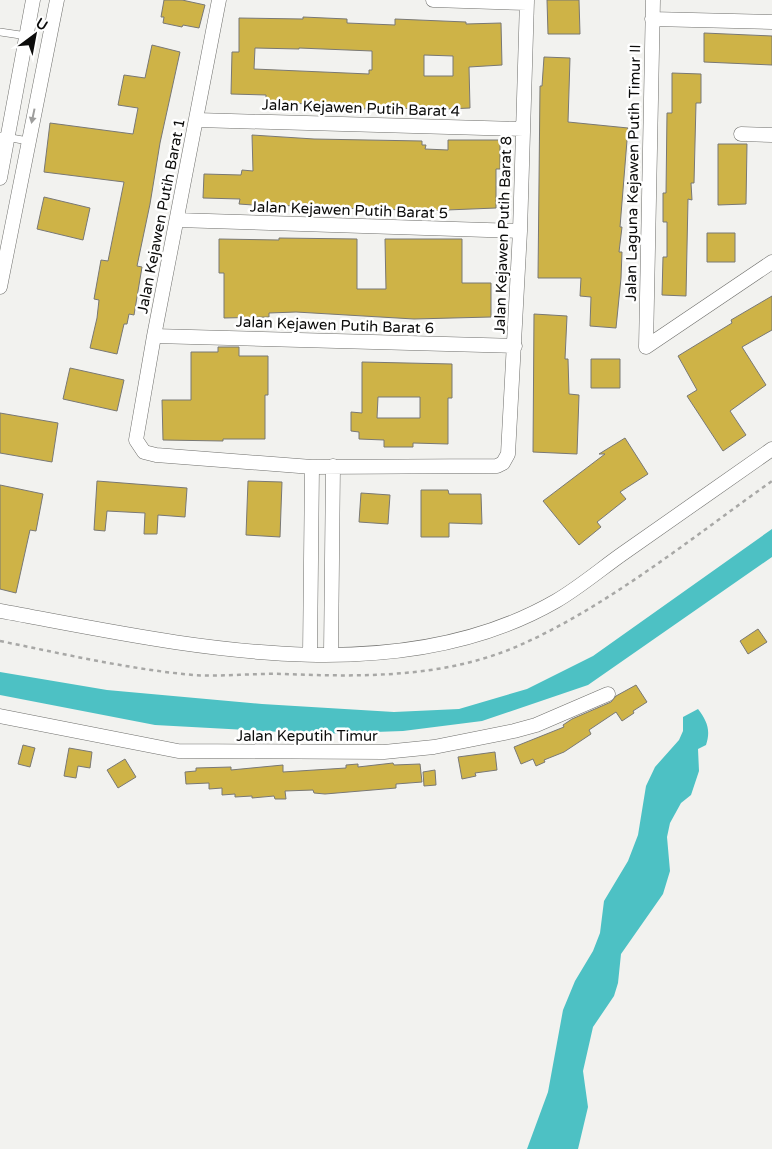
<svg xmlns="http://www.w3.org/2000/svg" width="772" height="1149" font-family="'Varela Round',sans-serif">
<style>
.water{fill:#4dc1c4}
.building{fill:#ceb347;stroke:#797875;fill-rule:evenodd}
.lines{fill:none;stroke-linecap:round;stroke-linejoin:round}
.service-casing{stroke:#6f6f6c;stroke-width:8}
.minor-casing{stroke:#6f6f6c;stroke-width:15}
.path{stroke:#a8a8a6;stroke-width:2.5;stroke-dasharray:4 4;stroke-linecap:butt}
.service{stroke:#fff;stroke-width:7}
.minor{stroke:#fff;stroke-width:14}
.oneway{fill:#9e9e9d}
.labels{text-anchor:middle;stroke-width:5;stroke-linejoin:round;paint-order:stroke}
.street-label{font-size:15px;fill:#0c0c0b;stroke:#fff}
</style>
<rect width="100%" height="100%" fill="#f2f2ef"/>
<!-- water -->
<path class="water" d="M 772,529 L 772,557 L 588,685 L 482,721 L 403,731 L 318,734 L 155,725 L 0,695 L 0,672 L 107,690 L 262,704 L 394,712 L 459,709 L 527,689 L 593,656 Z
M 698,709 C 707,721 711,730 706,745 L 698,749 L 699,771 L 691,795 L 681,803 L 670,823 L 667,837 L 670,871 L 663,894 L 621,954 L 618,983 L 614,996 L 593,1027 L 583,1071 L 588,1107 L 578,1149 L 527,1149 L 548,1092 L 563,1010 L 575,981 L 593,951 L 600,933 L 604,901 L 628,861 L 638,835 L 646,786 L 655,767 L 679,740 L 683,731 L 683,717 Z"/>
<!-- building -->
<path class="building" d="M 164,0 L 182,0 L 205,5 L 199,28 L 183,25 L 182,27 L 163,23 L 164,17 L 161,17 Z
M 547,0 L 579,0 L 580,34 L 548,34 Z
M 303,17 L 347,19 L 347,23 L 395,25 L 395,19 L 466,22 L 466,24 L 501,23 L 502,65 L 469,67 L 470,108 L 427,110 L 388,107 L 366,107 L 366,109 L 349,108 L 349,106 L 309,107 L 309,104 L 266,102 L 266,95 L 231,94 L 232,52 L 239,52 L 239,18 L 303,19 ZM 255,48 L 299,49 L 299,48 L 372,51 L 372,70 L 369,70 L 369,74 L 254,69 ZM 424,55 L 453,56 L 453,76 L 424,76 Z
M 704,33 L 772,36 L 772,65 L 704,62 Z
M 152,45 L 180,52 L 160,143 L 150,204 L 137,266 L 142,267 L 134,315 L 129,314 L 127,324 L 124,324 L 117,354 L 90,348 L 97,318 L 99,300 L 94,299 L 101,260 L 108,261 L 124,182 L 44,172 L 50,123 L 133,134 L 138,108 L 118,105 L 124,75 L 145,78 Z
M 544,57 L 570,58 L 568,122 L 628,128 L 620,227 L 622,227 L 619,252 L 622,252 L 621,278 L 616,328 L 590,326 L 591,297 L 580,296 L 581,278 L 538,278 L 540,86 L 542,86 Z
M 672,73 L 701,74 L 701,103 L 696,103 L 694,183 L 691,183 L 692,200 L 688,199 L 686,296 L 662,295 L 663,257 L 667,257 L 667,222 L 663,222 L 663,193 L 666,193 L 667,113 L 672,113 Z
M 252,135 L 314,139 L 422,141 L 422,145 L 426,145 L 425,149 L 448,150 L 448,140 L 500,140 L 500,169 L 496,169 L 496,208 L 422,211 L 361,208 L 305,211 L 305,206 L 253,205 L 239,204 L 240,199 L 203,198 L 204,174 L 241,175 L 242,170 L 253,171 Z
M 718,144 L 747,144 L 746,204 L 718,205 Z
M 44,197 L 90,208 L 83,240 L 37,229 Z
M 707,233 L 735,233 L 735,262 L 707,262 Z
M 279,238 L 357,239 L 357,289 L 386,289 L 385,239 L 462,239 L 462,283 L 491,283 L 491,317 L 414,319 L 296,312 L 269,313 L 269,317 L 224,318 L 224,273 L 219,273 L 219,239 L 279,240 Z
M 772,296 L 772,330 L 742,347 L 766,385 L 730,411 L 746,435 L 723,451 L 687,396 L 697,390 L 678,356 L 732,323 L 731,320 Z
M 534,314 L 567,316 L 565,359 L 568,359 L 569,394 L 579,395 L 577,454 L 533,452 Z
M 218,347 L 239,347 L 239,356 L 268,356 L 268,395 L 265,395 L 265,439 L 223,439 L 223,441 L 163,440 L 162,400 L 191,400 L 191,352 L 218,352 Z
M 591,359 L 620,359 L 620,388 L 591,388 Z
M 362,362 L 452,364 L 452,398 L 448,398 L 448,444 L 413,443 L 413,447 L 384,447 L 384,440 L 359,439 L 359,432 L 351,431 L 351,412 L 362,413 ZM 378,397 L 420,397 L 420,418 L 377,418 Z
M 70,368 L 124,380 L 117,411 L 63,399 Z
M 0,413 L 58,423 L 52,462 L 0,453 Z
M 625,438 L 648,474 L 620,492 L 626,499 L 597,522 L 601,527 L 579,545 L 543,501 L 605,454 L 599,454 Z
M 97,481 L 187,488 L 185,517 L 158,515 L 157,534 L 144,534 L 145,513 L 107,511 L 105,531 L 94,530 Z
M 248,481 L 282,482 L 280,537 L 246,535 Z
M 0,485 L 43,494 L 36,531 L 30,530 L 16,593 L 0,589 Z
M 421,490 L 448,490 L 449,494 L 481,494 L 482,524 L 449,523 L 449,537 L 421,537 Z
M 361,493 L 390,495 L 388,524 L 359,522 Z
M 758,629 L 767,642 L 748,654 L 740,641 Z
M 636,685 L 647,702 L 633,711 L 634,713 L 622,721 L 616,712 L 589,730 L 591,734 L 564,752 L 544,760 L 545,762 L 536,766 L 533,759 L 521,764 L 514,747 L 564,727 L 563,725 L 572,719 L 611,702 L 616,696 Z
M 23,745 L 35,748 L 30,767 L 18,764 Z
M 69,748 L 92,752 L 90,768 L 78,766 L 76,778 L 64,776 Z
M 495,752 L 497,770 L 475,773 L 476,776 L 462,779 L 458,757 Z
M 125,759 L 136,777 L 118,788 L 107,770 Z
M 393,763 L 394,765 L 420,764 L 422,782 L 396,784 L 396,788 L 325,794 L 314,793 L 313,790 L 285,791 L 286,799 L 275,799 L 274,796 L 252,798 L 252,796 L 235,797 L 235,794 L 222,795 L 222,788 L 209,789 L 209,783 L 186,784 L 185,772 L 196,771 L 196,768 L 231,767 L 231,770 L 283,765 L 283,772 L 346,768 L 346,765 L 358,764 L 358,767 Z
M 435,770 L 436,785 L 424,786 L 423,772 Z"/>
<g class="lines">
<defs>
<path id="service" d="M 0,32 L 27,36
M 0,136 L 28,141"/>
<path id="minor" d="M 219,0 L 154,336 L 136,440 L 144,452 L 156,455 L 312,467 L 497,466 L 503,463 L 508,454 L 520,231 L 527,0
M 433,0 L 527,3
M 652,19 L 772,22
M 197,120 L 523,129
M 741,134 L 772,135
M 0,178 L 33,0
M 177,220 L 520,231
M 0,287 L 57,0
M 154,336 L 515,346
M 646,347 L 653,0
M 646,347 L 772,262
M 0,611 C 176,643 391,696 556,601 C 580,587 602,568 625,552 C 674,518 723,483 772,449
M 310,654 L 312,467
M 331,654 L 333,466
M 0,716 L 178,751 L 384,752 L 434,747 L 514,731 L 536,725 L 608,694"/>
</defs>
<!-- service casing -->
<use href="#service" class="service-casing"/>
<!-- minor casing -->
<use href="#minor" class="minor-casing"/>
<!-- path -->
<path class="path" d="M 0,641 C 64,654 128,669 193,675 C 223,677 254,673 284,674 C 363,677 444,678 518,646 C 607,607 693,537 772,481"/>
<!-- service -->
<use href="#service" class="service"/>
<!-- minor -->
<use href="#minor" class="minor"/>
</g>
<!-- one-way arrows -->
<defs><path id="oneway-solid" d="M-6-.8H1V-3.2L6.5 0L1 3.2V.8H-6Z" transform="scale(1.25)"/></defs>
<use class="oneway" href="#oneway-solid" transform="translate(33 116) rotate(102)"/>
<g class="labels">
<!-- street labels -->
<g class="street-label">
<text transform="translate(361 108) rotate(2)" y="5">Jalan Kejawen Putih Barat 4</text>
<text transform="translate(633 173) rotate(-89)" y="5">Jalan Laguna Kejawen Putih Timur II</text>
<text transform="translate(349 210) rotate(2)" y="5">Jalan Kejawen Putih Barat 5</text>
<text transform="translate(161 216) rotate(-79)" y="5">Jalan Kejawen Putih Barat 1</text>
<text transform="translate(503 235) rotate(-88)" y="5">Jalan Kejawen Putih Barat 8</text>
<text transform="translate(335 325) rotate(2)" y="5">Jalan Kejawen Putih Barat 6</text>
<text x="307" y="741">Jalan Keputih Timur</text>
</g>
</g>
<!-- north arrow -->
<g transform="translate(35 35) rotate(32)" stroke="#ffffff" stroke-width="4" paint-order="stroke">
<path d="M0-4L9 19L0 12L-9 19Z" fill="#0c0c0b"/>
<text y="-8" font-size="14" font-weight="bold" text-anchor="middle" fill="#0c0c0b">U</text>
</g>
</svg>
